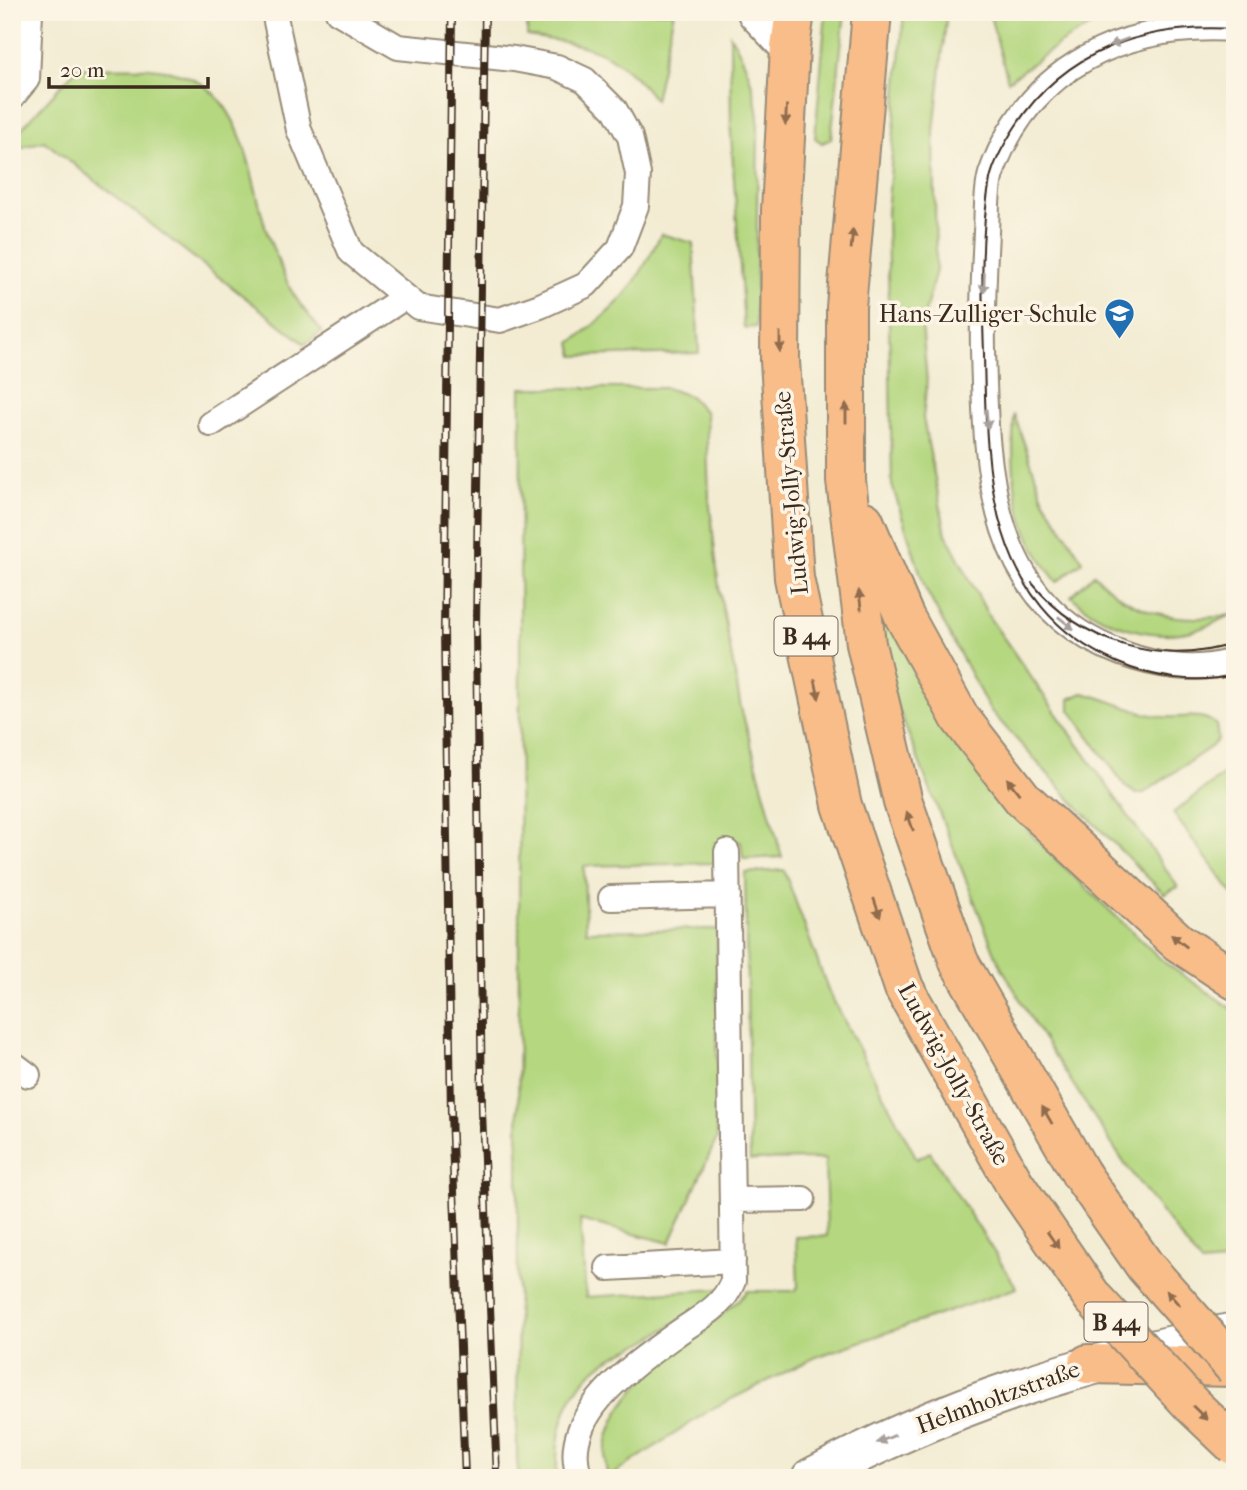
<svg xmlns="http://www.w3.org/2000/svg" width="1247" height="1490" font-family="'IM FELL French Canon',serif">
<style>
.green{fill:#b4d77f;stroke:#78804e;stroke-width:2}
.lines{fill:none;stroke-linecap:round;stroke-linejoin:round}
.service-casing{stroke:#978b78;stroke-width:28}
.tertiary-casing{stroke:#978b78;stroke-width:42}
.primary-casing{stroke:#978b78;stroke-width:42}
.service{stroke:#fff;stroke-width:24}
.tertiary{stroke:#fff;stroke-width:38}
.primary{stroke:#f8bd89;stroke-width:38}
.tram{stroke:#3b2a1e;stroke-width:2}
.rail-casing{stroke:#3b2a1e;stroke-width:8}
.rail{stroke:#fcf5e5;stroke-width:5;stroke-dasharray:16;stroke-linecap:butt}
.primary-bridge-casing{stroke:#978b78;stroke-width:42;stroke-linecap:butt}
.primary-bridge{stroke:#f8bd89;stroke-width:38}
.oneway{fill:#a79f9a}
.oneway2{fill:#906c4e}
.labels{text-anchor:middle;stroke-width:7;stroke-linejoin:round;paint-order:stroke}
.shield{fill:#fcf5e5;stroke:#75675a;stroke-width:2}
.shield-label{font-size:23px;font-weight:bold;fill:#3b2a1e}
.poi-label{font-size:24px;fill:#3b2a1e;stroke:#fcf5e5;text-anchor:end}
.street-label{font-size:24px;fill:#3b2a1e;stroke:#fcf5e5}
</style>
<rect width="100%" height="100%" fill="#fcf5e5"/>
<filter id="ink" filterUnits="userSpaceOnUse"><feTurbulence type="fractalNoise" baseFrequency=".0143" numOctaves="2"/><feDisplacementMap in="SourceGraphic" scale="14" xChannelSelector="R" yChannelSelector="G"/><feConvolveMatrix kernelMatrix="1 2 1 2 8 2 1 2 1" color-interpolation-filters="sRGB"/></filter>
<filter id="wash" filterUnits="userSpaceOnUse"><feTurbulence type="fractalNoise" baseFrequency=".00686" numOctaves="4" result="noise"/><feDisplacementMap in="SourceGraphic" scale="28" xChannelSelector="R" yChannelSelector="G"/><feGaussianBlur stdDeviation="1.57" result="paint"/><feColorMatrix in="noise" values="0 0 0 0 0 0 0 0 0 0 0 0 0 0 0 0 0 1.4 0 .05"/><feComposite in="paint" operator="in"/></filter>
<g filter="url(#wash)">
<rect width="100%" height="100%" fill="#f3ecd3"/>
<!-- green -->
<path class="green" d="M 528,12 L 674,12 L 655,100 C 614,47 590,46 527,36 Z
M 826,12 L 845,12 L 831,139 L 822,143 L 815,138 Z
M 904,12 L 947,12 L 934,131 L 936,270 L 922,324 L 927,382 L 923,418 L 946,534 L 989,617 L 1178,887 L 1164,894 L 1075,804 L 989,709 L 925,588 L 892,485 L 887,213 Z
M 989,12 L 1115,12 L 1059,44 L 1008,81 Z
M 730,35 C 747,62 754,86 758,117 L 756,327 L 744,328 L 731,135 Z
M 77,68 C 111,69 151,63 184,75 C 246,98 249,175 266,229 C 272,248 280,266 288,284 C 295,301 311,317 322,332 L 305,344 L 44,141 L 12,150 L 12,139 Z
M 661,234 L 693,243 L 699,353 L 574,356 L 571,343 C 620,305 634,290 661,234 Z
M 521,388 L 666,388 L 690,396 L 706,413 L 709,497 L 719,588 L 741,708 L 782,857 L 743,859 L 741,842 L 715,843 L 716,863 L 584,866 L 586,931 L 717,929 L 717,1138 L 670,1243 L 580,1220 L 586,1297 L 720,1289 L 716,1297 C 694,1310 673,1325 651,1338 C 635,1348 614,1354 599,1366 C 563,1393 555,1436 557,1478 L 519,1478 L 517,1460 Z
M 1014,414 L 1044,500 L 1083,561 L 1057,582 C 1013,527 1011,480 1014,414 Z
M 1094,574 C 1130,614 1180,624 1231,615 C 1220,620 1208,627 1195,630 C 1153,642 1102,625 1071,596 Z
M 874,617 L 887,617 L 948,729 L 1037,841 L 1164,962 L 1235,1011 L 1235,1261 L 1201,1264 L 1124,1163 L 1034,1024 L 998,961 L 892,693 Z
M 1083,693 C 1110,699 1134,713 1163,717 C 1180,719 1202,711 1216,725 L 1218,739 L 1212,746 L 1144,793 L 1136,794 L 1126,787 L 1070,710 L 1070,699 Z
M 1235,766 L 1235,897 L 1173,813 Z
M 784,870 L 829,992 L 917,1159 L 930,1152 L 1017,1288 L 816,1357 L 713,1408 L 608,1478 C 586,1395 700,1341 748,1291 L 794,1291 L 798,1287 L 796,1237 L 827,1236 L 825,1159 L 750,1160 L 745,873 Z"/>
</g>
<g filter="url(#ink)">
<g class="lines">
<defs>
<path id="service" d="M 274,12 L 299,130 L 351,252 L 418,307 L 500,320 L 540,306 L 586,285 L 620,248 L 636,206 L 638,174 L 630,137 L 615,110 L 585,80 L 557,67 L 514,59 L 398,47 L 338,12
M 1235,29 C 1126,22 1029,65 991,174 C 986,191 987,214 986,232 C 984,271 982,310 983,349 C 986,469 988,604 1121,653 C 1156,666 1198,673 1235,660
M 12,97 L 27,79 L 30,12
M 211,424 L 405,297
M 611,898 L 728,895
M 12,1063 L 28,1075
M 732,1200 L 803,1199
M 608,1268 L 733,1261
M 580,1478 C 556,1416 634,1365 675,1335 C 698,1318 722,1309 733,1281 L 727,852"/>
<path id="tertiary" d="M 757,12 L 790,47
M 811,1478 C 946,1405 1085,1361 1235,1332"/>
<path id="primary" d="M 795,12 L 790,47 L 781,210 L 780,361 L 794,578 L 842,805 L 904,988 L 1014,1183
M 872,12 L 846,307 L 846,481 L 866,644 L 903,802 L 959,962 L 1081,1174
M 864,521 L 904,616 L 960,718 L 1023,799 L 1178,942 L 1235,980
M 1088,1364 L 1235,1367"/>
</defs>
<!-- service casing -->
<use href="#service" class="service-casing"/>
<!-- tertiary casing -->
<use href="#tertiary" class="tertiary-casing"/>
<!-- primary casing -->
<use href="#primary" class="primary-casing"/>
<!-- service -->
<use href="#service" class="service"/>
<!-- tertiary -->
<use href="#tertiary" class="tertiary"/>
<!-- primary -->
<use href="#primary" class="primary"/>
<!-- tram -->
<path class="tram" d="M 1235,29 C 1147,23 1065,49 1015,127 C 1006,141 994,161 990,179 C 980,235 982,297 984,353 C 986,475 988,605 1116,662 C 1152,678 1196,684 1235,675
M 1032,583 C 1081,643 1161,668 1235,643"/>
<defs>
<path id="rail" d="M 452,12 L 444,631 L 451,1113 L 465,1478
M 485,12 L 476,629 L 482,1111 L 497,1478"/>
</defs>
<!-- rail casing -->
<use href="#rail" class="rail-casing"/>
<!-- rail -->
<use href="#rail" class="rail"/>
<defs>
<path id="primary-bridge" d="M 1081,1174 L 1145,1266 L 1235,1368
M 1014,1183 L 1093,1298 L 1192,1405 L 1235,1446"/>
</defs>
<!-- primary-bridge casing -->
<use href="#primary-bridge" class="primary-bridge-casing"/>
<!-- primary-bridge -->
<use href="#primary-bridge" class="primary-bridge"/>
</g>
<!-- one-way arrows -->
<defs><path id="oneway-solid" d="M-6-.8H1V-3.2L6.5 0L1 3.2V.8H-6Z" transform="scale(1.75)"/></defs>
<g class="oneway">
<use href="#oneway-solid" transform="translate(1119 42) rotate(159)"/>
<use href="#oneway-solid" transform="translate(984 283) rotate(92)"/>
<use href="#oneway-solid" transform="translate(987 419) rotate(85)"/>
<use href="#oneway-solid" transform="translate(1066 623) rotate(39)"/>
<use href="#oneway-solid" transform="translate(886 1439) rotate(157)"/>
</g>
<g class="oneway2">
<use href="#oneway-solid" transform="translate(786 115) rotate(93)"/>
<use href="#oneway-solid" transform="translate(852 239) rotate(-85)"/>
<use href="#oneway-solid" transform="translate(780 342) rotate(90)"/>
<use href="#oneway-solid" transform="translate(846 413) rotate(-90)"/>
<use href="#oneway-solid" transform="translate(860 600) rotate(-97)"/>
<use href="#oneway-solid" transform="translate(817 689) rotate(78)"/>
<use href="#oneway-solid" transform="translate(1013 786) rotate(-128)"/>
<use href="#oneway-solid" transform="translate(910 821) rotate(-109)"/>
<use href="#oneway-solid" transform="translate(877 908) rotate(71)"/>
<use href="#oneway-solid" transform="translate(1179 941) rotate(-142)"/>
<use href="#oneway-solid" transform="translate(1047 1115) rotate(-120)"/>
<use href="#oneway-solid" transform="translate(1053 1240) rotate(55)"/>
<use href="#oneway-solid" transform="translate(1173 1298) rotate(-131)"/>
<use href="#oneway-solid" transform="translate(1200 1413) rotate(44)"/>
</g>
</g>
<!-- icons -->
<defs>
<symbol id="school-pin" viewBox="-11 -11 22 30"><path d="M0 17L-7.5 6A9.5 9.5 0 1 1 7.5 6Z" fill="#1f6fb2" stroke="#fcf5e5"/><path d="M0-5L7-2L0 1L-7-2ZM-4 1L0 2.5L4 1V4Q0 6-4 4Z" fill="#fff"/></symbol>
</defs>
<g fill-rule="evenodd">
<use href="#school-pin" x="1102" y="296" width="35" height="47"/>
</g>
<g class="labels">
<!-- shield labels -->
<g class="shield">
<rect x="774.5" y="616.5" width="63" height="39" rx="5"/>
<rect x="1084.5" y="1302.5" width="63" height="39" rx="5"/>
</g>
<g class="shield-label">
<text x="806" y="644">B 44</text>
<text x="1116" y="1330">B 44</text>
</g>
<!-- poi labels -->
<g class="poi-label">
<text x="1097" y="322">Hans-Zulliger-Schule</text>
</g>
<!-- street labels -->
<g class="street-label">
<text transform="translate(791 493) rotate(-95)" y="8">Ludwig-Jolly-Straße</text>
<text transform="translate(954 1074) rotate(61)" y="8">Ludwig-Jolly-Straße</text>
<text transform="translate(998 1397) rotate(-20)" y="8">Helmholtzstraße</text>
</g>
</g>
<!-- margin -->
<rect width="1247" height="1490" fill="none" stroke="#fcf5e5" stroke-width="42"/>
<!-- scale -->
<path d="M49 77v10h159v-10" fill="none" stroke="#3b2a1e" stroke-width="3.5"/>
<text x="60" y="77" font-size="21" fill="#3b2a1e" stroke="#fcf5e5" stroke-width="5" paint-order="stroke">20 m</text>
</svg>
